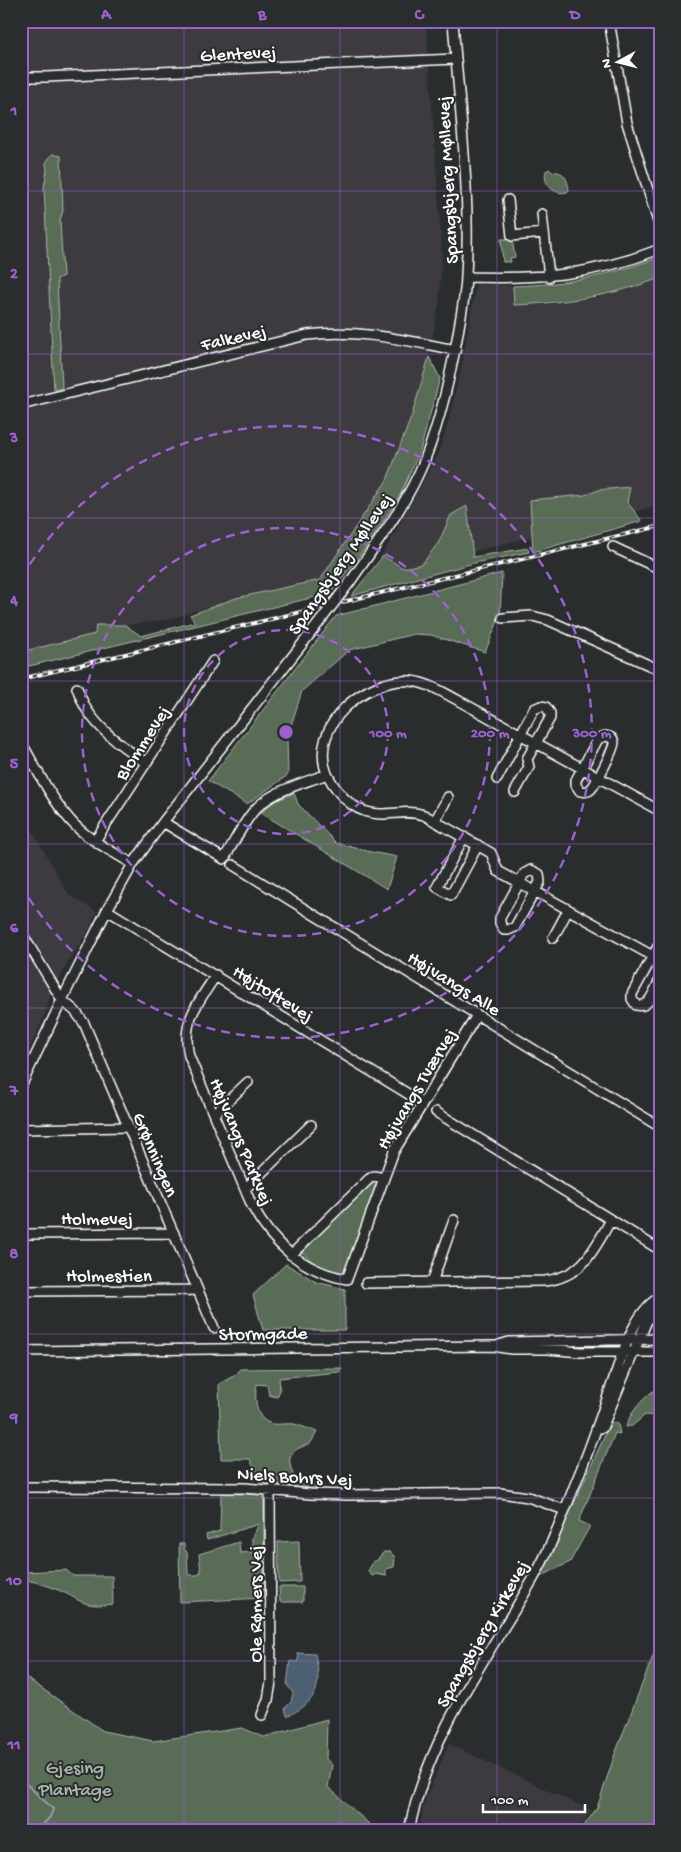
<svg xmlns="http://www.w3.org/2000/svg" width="681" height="1852" font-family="'Gochi Hand',sans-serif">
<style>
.built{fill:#3c3b41}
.green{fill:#586c57;stroke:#acb6ab}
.water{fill:#4c606f;stroke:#94a0a9}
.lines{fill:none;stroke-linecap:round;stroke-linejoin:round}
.stream{stroke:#94a0a9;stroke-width:2}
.minor-casing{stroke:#fff;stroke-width:12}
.minor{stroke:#2a2d2e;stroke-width:9}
.rail-casing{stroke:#fff;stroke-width:4}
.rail{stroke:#2a2d2e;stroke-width:2;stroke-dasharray:5.5;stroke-linecap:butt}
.minor-bridge-casing{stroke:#fff;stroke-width:12;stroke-linecap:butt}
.minor-bridge{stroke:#2a2d2e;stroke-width:9}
.grid{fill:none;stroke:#9c61cf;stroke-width:1;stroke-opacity:0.55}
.ring{fill:none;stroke:#9c61cf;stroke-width:2.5;stroke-dasharray:9 6}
.labels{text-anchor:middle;stroke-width:4;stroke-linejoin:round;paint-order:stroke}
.street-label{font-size:19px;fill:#fff;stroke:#2a2d2e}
.park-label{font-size:19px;fill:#acb6ab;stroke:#2a2d2e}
.centre{fill:#9c61cf;stroke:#2a2d2e;stroke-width:2.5}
.ring-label{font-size:15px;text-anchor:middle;font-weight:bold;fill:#9c61cf;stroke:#2a2d2e;stroke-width:4;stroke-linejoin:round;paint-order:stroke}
.neatline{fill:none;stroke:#9c61cf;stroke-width:2}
.grid-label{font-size:16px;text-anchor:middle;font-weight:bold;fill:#9c61cf}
</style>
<rect width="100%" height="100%" fill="#2a2d2e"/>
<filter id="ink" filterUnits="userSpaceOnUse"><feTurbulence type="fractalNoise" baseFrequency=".02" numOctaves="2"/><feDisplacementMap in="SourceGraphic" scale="10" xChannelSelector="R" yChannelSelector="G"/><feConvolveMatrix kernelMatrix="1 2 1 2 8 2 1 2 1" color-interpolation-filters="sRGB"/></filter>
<g filter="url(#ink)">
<!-- built -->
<path class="built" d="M 21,21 L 426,21 L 442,253 L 439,303 L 429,357 L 412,415 L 387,480 L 320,580 L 236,598 L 167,620 L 125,625 L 96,625 L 96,634 L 21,652 Z
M 660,278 L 660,505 L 403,569 L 382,556 L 438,455 L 449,420 L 462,364 L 476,284 L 513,286 L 514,305 L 554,304 L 594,298 L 633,288 Z
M 21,811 L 69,895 L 97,912 L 86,935 L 68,961 L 50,997 L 47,1009 L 21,1069 Z
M 449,1744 L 592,1811 L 577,1831 L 419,1831 L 425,1800 Z"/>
<!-- green -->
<path class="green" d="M 52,154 L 61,156 L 63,211 L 60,220 L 63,276 L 57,279 L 62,388 L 54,390 L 44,188 L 47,170 L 46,163 Z
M 549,169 L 552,172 C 564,170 568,180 569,190 L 567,192 C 554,196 542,183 546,171 Z
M 501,239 L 512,239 L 515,257 L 510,258 L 511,262 L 503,262 Z
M 660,257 L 660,278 C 612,296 565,303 514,305 L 513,286 C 569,284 607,276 660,257 Z
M 429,357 L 440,378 L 420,451 L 400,495 L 372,539 L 334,589 L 319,596 L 21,668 L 21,652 L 95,634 L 96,625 L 125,625 L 141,636 L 195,622 L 190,615 L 236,598 L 320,580 L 387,480 L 412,415 Z
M 630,487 L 627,502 L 642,521 L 533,552 L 530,500 L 585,495 L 599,490 Z
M 467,506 L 473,557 L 528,548 L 529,552 L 474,563 L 351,596 L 383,556 L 403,568 L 422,564 L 439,542 L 451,515 Z
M 502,573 L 500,616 L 485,652 L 431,635 L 414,634 L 349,650 L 302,691 L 287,738 L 288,775 L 247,804 L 208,781 L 336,616 Z
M 294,793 L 298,804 L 336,843 L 371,852 L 397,857 L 387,889 L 261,813 L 273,802 Z
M 373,1182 L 378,1182 L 345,1272 C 329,1272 309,1263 301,1250 Z
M 286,1264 L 316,1282 L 345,1289 L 345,1330 L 263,1330 L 253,1295 Z
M 342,1368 L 339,1372 L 279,1378 L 280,1390 L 277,1397 L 269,1395 L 267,1385 L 257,1384 C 254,1398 255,1421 273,1424 C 280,1425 287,1423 294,1424 C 302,1426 309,1429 317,1432 L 310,1444 C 289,1450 285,1458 295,1478 L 317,1484 L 322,1489 L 303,1488 L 260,1482 L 250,1459 L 221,1459 L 219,1384 L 237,1374 L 240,1369 Z
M 660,1388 L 660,1416 L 645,1415 L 632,1426 L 626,1427 C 628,1415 648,1391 660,1388 Z
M 611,1422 L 618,1424 L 620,1434 L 615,1433 L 579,1521 L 590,1526 L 570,1562 L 540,1577 Z
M 221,1493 L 262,1495 L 264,1501 L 264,1598 L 180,1602 L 179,1544 L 184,1544 L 184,1549 L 187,1552 L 188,1575 L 198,1575 L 201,1572 L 199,1554 L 239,1542 L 240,1553 L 252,1552 L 252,1538 L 259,1524 L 207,1540 L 206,1535 L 220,1531 Z
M 299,1541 L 300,1582 L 279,1583 L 278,1542 Z
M 384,1552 L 390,1552 L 395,1557 L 394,1567 L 386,1569 L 386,1576 L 376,1574 L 372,1576 L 368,1571 L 373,1562 L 379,1559 L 379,1557 Z
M 66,1570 L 73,1576 L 112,1576 L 113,1604 C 81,1608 83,1600 56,1589 C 45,1584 33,1582 21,1578 L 24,1572 Z
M 279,1587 L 303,1587 L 303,1602 L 280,1602 Z
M 660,1638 L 660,1831 L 580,1831 L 597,1808 L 615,1754 Z
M 21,1674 L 103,1731 L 153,1741 L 242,1728 L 264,1737 L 327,1719 L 326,1759 L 332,1765 L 328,1787 L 377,1831 L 21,1831 Z"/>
<!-- water -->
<path class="water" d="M 297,1653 L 315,1654 C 322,1686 318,1702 287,1716 L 285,1708 L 291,1702 L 293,1693 L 287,1685 L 290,1661 L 297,1662 L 299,1656 Z"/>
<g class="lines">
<!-- stream -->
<path class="stream" d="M 21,1779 L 53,1809 L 50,1817 L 37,1831"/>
<defs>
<path id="minor" d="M 609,21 L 627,123 L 660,228
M 21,77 L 46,77 L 455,59
M 508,200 L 512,236 L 544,233
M 542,214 L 549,277
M 466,277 C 539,279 591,276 660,249
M 21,405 L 307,335 C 360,329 404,340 456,350
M 613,547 L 660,569
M 350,582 C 377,543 407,504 425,459 C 443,414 453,364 461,316 C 463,303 466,289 466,275 C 471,190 459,106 453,21
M 503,618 L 532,616 L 548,620 L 660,670
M 77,688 C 80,695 83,704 87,710 C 102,733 125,748 146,763
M 605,736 C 609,737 613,737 614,742 C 615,747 596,784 591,789 C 588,792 584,792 580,791 L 576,785 L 576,780 L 598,739 Z
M 21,742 C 36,768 50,797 70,820 C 85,838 113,852 133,864
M 327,774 C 308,726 365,677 411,681 C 429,683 446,694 461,702 L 660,811
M 497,779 L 534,709 L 541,706 L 546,707 L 550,713 L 550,718 L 527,759 L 529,767 L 515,792
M 435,821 L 448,797
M 163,822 L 224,859 C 233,844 241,827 252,813 C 269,791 302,784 327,774 C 338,795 355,814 381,814 C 396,814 409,810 424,815 L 491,853 L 498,871 L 660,960
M 464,837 L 437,887 L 451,895 L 478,845
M 95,841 L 213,661
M 233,865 L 660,1127
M 531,870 L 539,874 L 540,882 L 515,927 L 508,930 L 504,930 L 500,923 L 500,918 L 524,874 Z
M 107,910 L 423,1103
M 21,932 L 62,1000 L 75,1011 L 84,1023 L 214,1328
M 553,938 L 568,910
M 660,943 L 632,994 L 632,999 L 636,1005 C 650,1009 654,990 660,980
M 216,975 C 198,1003 181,1021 189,1056 L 252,1206 C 272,1244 304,1272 347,1279 L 394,1151 L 477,1015
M 21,1086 L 62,1000 L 107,910 L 133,864 L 163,822 L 321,620
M 436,1112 L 660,1250
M 214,1114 L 248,1082
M 21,1129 L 128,1127
M 245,1189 L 311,1125
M 21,1234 L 174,1233
M 291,1255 L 369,1179 L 374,1176 L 384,1178
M 432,1282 L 454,1220
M 366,1283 L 545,1281 C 584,1276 593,1250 611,1220
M 21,1291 L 197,1290
M 499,1345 L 509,1342 L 660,1339
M 21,1351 L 493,1346 L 511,1349 L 548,1349 L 580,1352 L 660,1352
M 602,1428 L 646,1323 L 652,1312 L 660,1302
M 21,1487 L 245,1488 L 310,1494 L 349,1495 L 500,1493 L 528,1497 L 565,1510
M 262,1715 L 268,1700 L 271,1682 L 270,1490
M 409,1831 C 427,1738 485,1661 532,1581 C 551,1548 564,1512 578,1477 C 591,1446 602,1413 613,1381 C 622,1355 634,1311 660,1297"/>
</defs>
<!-- minor casing -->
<use href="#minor" class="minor-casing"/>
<!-- minor -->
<use href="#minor" class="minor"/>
<defs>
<path id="rail" d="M 21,679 L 660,526"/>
</defs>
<!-- rail casing -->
<use href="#rail" class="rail-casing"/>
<!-- rail -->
<use href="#rail" class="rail"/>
<defs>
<path id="minor-bridge" d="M 321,620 L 350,582"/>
</defs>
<!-- minor-bridge casing -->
<use href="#minor-bridge" class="minor-bridge-casing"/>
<!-- minor-bridge -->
<use href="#minor-bridge" class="minor-bridge"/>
</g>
</g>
<!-- grid -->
<path class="grid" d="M 184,21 L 184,1831M 340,21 L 340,1831M 497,21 L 497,1831M 21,191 L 660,191M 21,354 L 660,354M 21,518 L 660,518M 21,681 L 660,681M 21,844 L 660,844M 21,1008 L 660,1008M 21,1171 L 660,1171M 21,1334 L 660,1334M 21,1498 L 660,1498M 21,1661 L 660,1661"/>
<!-- distance rings -->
<g class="ring">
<circle cx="286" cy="732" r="102"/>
<circle cx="286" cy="732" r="204"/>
<path d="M22 577A306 306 0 1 1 22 887"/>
</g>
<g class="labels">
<!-- street labels -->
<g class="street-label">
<text transform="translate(238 52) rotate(-3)" y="7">Glentevej</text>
<text transform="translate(446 180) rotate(-93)" y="7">Spangsbjerg Møllevej</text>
<text transform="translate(233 336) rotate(-13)" y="7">Falkevej</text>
<text transform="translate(339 563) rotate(-55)" y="7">Spangsbjerg Møllevej</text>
<text transform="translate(141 742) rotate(-57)" y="7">Blommevej</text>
<text transform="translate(455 982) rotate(32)" y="7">Højvangs Alle</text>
<text transform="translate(274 992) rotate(32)" y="7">Højtoftevej</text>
<text transform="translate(415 1088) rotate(-59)" y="7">Højvangs Tværvej</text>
<text transform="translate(243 1141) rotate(67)" y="7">Højvangs Parkvej</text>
<text transform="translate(157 1154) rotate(67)" y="7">Grønningen</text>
<text x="97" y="1224">Holmevej</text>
<text x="109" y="1281">Holmestien</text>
<text transform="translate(263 1332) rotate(-1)" y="7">Stormgade</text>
<text transform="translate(295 1475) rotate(3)" y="7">Niels Bohrs Vej</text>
<text transform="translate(254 1604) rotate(-90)" y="7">Ole Rømers Vej</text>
<text transform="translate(481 1633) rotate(-60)" y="7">Spangsbjerg Kirkevej</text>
</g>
<!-- park labels -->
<g class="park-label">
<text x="75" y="1773">Gjesing<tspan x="75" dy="22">Plantage</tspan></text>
</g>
</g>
<circle cx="286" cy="732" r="8" class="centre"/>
<g class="ring-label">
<text x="388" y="737">100 m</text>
<text x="490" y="737">200 m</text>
<text x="592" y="737">300 m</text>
</g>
<!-- margin -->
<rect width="681" height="1852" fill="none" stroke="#2a2d2e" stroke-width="55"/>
<!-- north arrow -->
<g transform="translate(618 62) rotate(263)" stroke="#2a2d2e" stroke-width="4" paint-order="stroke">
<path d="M0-4L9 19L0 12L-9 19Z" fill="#ffffff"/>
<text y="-8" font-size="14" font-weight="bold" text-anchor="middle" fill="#ffffff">N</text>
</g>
<!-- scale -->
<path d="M483 1804v8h102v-8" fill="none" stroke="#ffffff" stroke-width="2.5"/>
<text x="491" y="1804" font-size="15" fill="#ffffff" stroke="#2a2d2e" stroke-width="4" paint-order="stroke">100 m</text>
<rect x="28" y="28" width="626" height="1796" class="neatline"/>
<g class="grid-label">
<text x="106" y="19">A</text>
<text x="262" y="19">B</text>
<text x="419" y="19">C</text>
<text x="575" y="19">D</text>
<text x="14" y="115">1</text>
<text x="14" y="278">2</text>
<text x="14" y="442">3</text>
<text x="14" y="605">4</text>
<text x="14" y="768">5</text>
<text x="14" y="932">6</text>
<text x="14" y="1095">7</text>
<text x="14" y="1258">8</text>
<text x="14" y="1422">9</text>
<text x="14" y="1585">10</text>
<text x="14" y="1749">11</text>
</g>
</svg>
